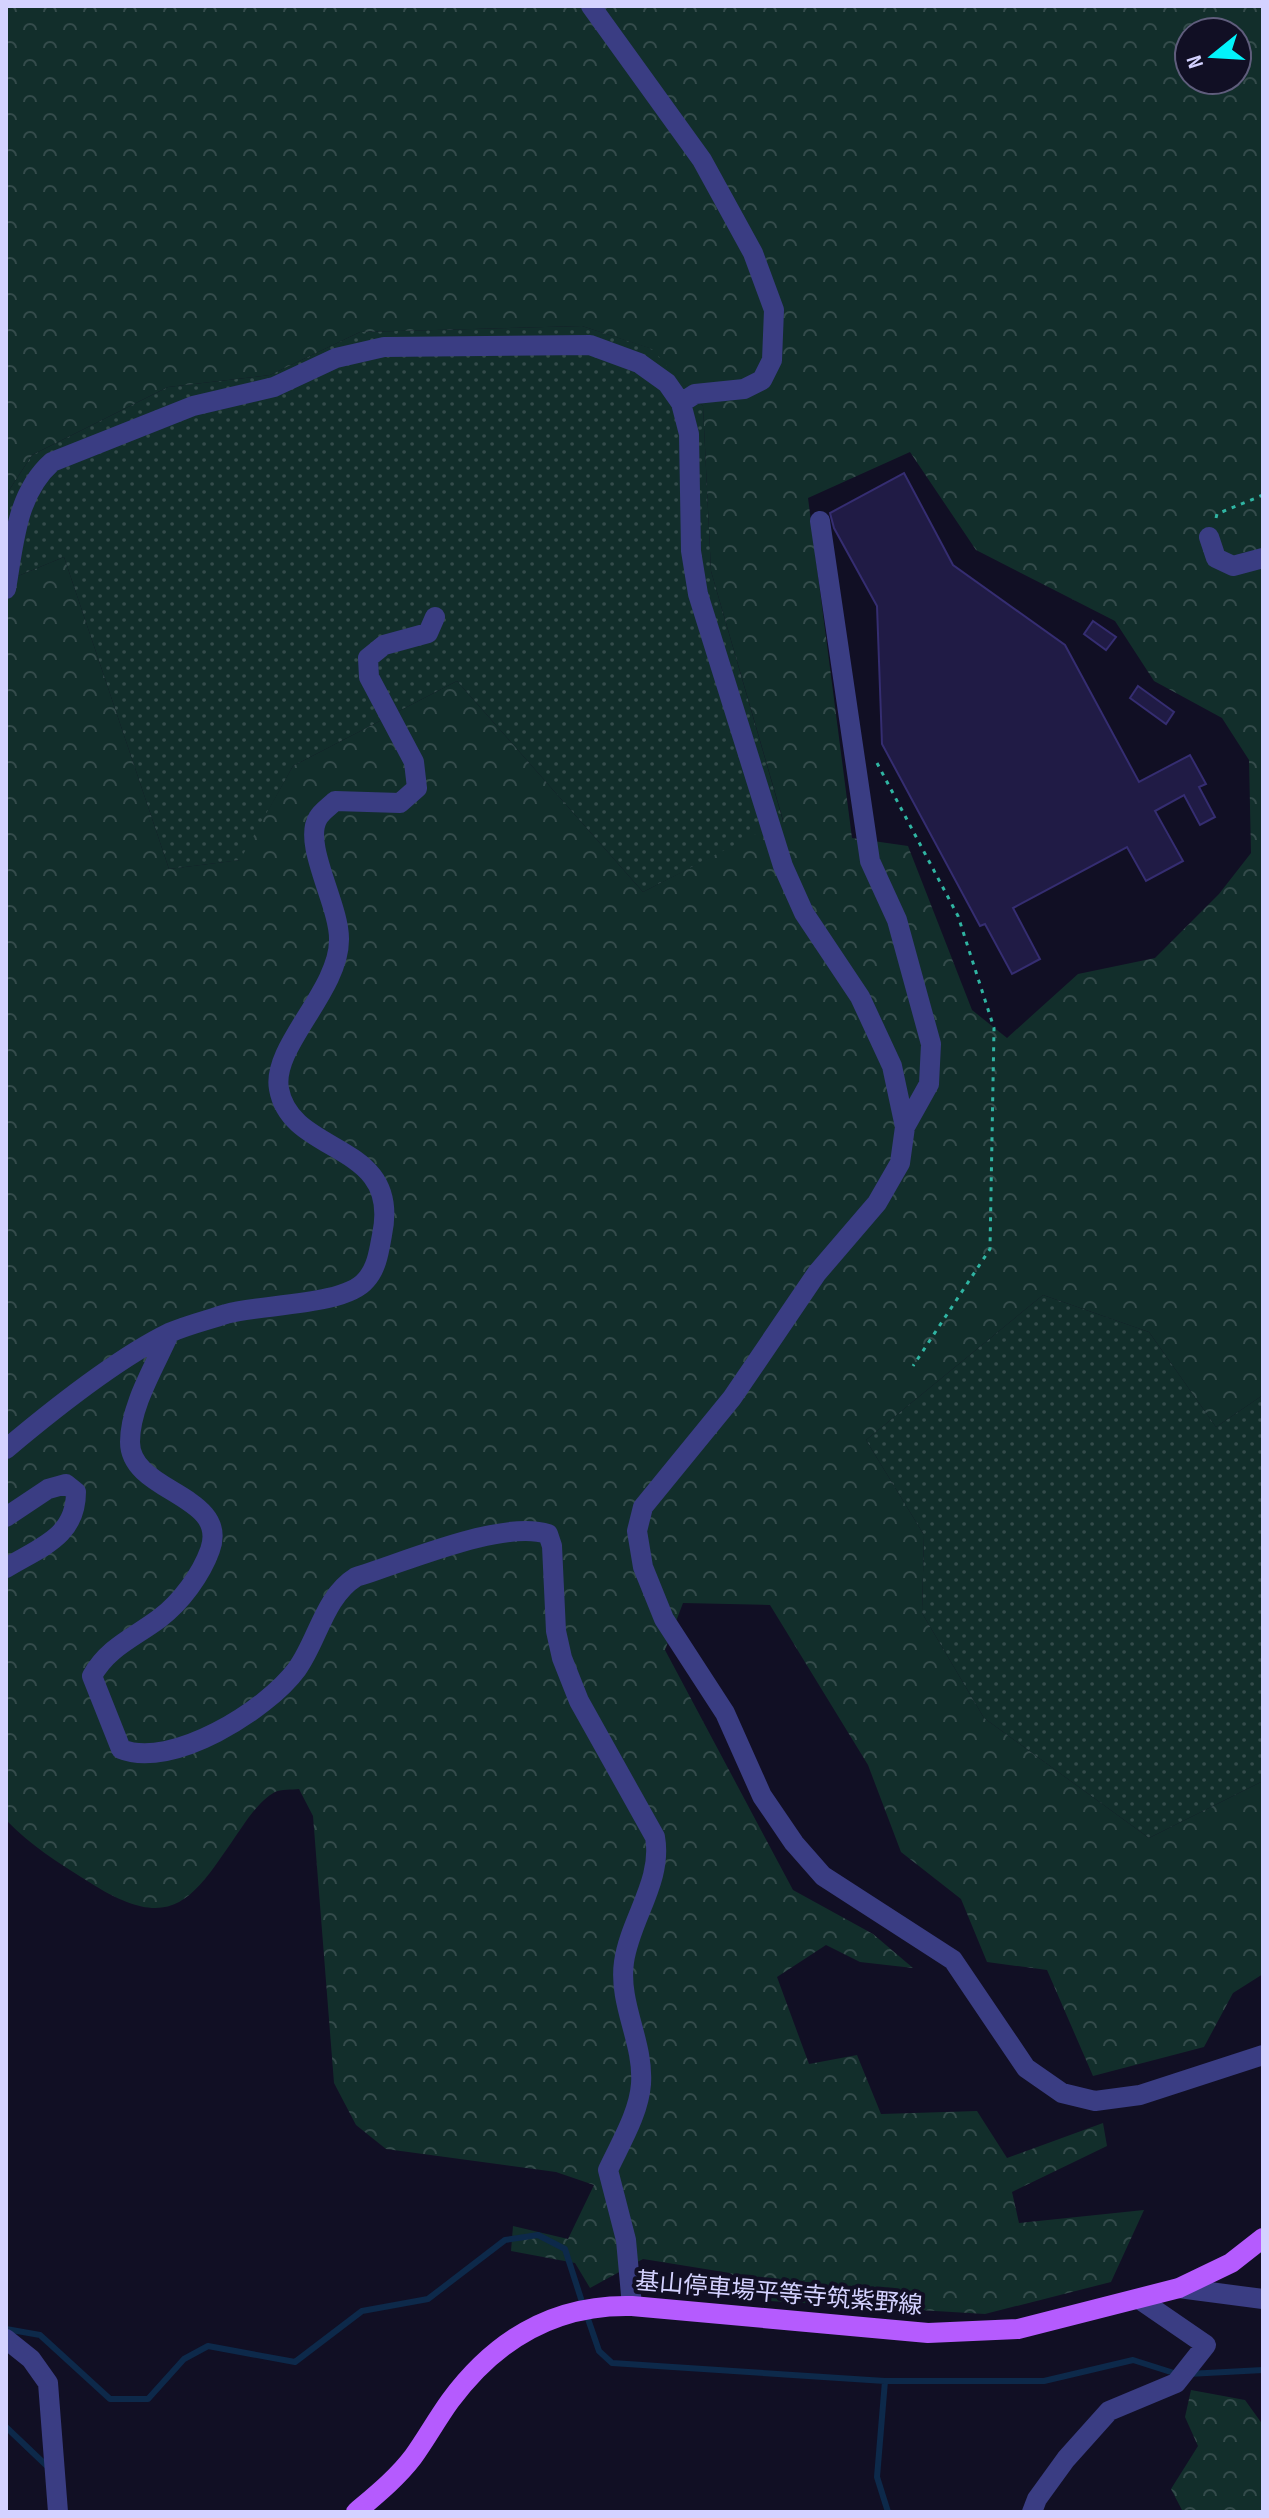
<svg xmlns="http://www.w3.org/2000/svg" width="1269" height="2518" font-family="'Sofia Sans Condensed','Noto Sans JP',sans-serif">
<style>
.grass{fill:url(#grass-dots)}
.forest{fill:url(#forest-crowns);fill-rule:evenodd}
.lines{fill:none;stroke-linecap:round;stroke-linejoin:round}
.stream{stroke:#0d294a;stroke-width:6}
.building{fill:#201b45;stroke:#352d71;stroke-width:2}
.path{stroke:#30b5a3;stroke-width:3;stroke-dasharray:4 6;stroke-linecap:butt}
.minor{stroke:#3a3d83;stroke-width:20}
.major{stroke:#b55bfe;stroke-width:20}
.labels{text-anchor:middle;stroke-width:8;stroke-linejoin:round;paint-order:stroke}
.street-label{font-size:24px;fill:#d4d2ff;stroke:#110f24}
</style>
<defs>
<pattern id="grass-dots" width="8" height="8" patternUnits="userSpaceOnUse" patternTransform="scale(2)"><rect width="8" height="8" fill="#122e2b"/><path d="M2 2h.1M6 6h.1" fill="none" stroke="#344b4b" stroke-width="1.8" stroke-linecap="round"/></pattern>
<pattern id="forest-crowns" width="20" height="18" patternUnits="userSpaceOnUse" patternTransform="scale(2)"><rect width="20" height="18" fill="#122e2b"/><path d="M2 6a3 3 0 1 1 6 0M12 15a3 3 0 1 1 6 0" fill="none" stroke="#344b4b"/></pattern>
</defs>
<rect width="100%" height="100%" fill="#110f24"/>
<!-- grass -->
<path class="grass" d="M 582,326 L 653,349 L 703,406 L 711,571 L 783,821 L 643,892 L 457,681 L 293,766 L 241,860 L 169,869 L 64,557 L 6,581 L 6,495 L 32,455 L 168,387 L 270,375 L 360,332 Z
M 1043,1295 L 1149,1332 L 1216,1427 L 1263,1395 L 1263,1781 L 1149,1838 L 984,1718 L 922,1613 L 924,1535 L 866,1440 Z"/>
<!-- forest -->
<path class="forest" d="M 6,6 L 1263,6 L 1263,1395 L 1216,1427 L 1149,1332 L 1043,1295 L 866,1440 L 924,1535 L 922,1613 L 984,1718 L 1149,1838 L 1263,1781 L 1263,1974 L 1233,1993 L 1204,2047 L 1093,2076 L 1047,1970 L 987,1962 L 961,1899 L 901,1852 L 868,1765 L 770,1605 L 683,1603 L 665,1650 L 793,1890 L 873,1934 L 913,1968 L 860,1962 L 826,1945 L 777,1977 L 809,2064 L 857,2055 L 881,2114 L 977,2111 L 1007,2158 L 1103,2123 L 1107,2146 L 1012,2192 L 1019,2223 L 1144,2210 L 1111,2282 L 985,2314 L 770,2301 L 730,2273 L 643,2259 L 590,2288 L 575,2263 L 511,2251 L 513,2226 L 568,2239 L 594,2185 L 556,2172 L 386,2149 L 356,2125 L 334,2083 L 313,1816 L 299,1789 C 292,1790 281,1789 275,1792 C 262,1799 250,1815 242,1827 C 194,1896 176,1938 89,1882 C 59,1863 31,1846 6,1820 L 6,581 L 64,557 L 169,869 L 240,860 L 293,766 L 457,681 L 643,892 L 783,820 L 711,571 L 703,406 L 652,349 L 582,326 L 360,332 L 270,375 L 168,387 L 32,455 L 6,495 ZM 1189,32 L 1237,32 L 1237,80 L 1189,80 ZM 910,452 L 976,550 L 1115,621 L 1154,681 L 1222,718 L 1249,760 L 1251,853 L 1219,894 L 1155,958 L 1078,974 L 1007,1038 L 972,1010 L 908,846 L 852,838 L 808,498 Z
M 1191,2390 L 1245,2400 L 1263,2425 L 1263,2512 L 1183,2512 L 1171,2489 L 1198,2446 L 1185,2417 Z"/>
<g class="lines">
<!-- stream -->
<path class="stream" d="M 587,2316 L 599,2351 L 612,2363 L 885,2381 L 1044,2381 L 1133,2360 L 1177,2374
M 6,2329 L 40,2335 L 110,2399 L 148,2399 L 184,2359 L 208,2346 L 295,2362 L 362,2311 L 428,2299 L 505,2240 L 538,2235 L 565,2249 L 583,2305
M 1188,2374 L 1263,2370
M 885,2381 L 877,2477 L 888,2512
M 6,2427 L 48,2467"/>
</g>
<!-- building -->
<path class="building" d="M 904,473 L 953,565 L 1065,645 L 1139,782 L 1190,755 L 1206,784 L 1199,787 L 1215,817 L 1200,825 L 1184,795 L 1155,811 L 1183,861 L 1146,881 L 1127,847 L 1013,908 L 1040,959 L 1012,974 L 985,924 L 980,926 L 882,744 L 877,606 L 834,528 L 830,513 Z
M 1093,621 L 1116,637 L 1106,650 L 1084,634 Z
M 1138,686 L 1174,712 L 1166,724 L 1130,698 Z"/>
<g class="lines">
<!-- path -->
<path class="path" d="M 1216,518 L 1217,514 L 1263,495
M 877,763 L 958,916 L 994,1028 L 990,1249 L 913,1366"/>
<!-- minor -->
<path class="minor" d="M 591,6 L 702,160 L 753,253 L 774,310 L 772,360 L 762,380 L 744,389 L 695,394 L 681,403
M 820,521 L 870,861 L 897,920 L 931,1044 L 929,1084 L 905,1127 L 900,1163 L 877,1203 L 817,1273 L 732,1398 L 643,1507 L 637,1531 L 643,1567 L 664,1619 L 725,1713 L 762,1796 L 794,1843 L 823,1876 L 953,1960 L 1026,2068 L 1062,2093 L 1095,2101 L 1140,2095 L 1263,2055
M 1209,537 L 1216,558 L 1233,566 L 1263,558
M 6,589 C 14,544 16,494 52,462 L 193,406 L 274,387 L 336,358 L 384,347 L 590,345 L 639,363 L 667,383 L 681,403 L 689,434 L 691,551 L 698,594 L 783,866 L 804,913 L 860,997 L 892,1066 L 905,1127
M 169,1334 C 155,1366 130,1406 130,1442 C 130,1493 230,1494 210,1550 C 201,1575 181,1602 160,1618 C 135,1637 108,1647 92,1676 L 121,1749 C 171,1770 267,1710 297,1669 C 318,1640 324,1597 356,1577 C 403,1563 503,1519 548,1534 L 552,1546 L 556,1631 L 562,1658 L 579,1701 L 655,1837 C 663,1881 630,1919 624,1962 C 618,2004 644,2042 641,2084 C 639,2113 620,2144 608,2170 L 626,2240 L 632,2306
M 6,1449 C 50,1412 118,1358 169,1333 C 187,1325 208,1320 226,1314 C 260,1304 345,1306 366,1280 C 377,1268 379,1251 382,1235 C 402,1140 291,1157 279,1089 C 271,1047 339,991 339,940 C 340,906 302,844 318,818 C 321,812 330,806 335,801 L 400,803 L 417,788 L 414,762 L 369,677 L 368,658 L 384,645 L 428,633 L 435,617
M 6,1517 L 48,1489 L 66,1484 L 76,1492 C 76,1537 40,1547 6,1568
M 1179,2288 L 1263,2299
M 6,2339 L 31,2359 L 48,2383 L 58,2512
M 1032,2512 L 1037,2499 L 1066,2459 L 1109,2411 L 1176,2383 L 1206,2345 L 1139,2299"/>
<!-- major -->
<path class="major" d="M 356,2512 C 376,2495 397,2478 413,2457 C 426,2439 437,2419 450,2401 C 495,2340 555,2304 632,2306 L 928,2333 L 1018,2329 L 1179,2288 L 1231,2263 L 1263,2238"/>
</g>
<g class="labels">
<!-- street labels -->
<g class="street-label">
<text transform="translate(779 2293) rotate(5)" y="8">基山停車場平等寺筑紫野線</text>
</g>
</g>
<!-- border -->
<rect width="1269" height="2518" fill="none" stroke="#d4d2ff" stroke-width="16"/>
<!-- north arrow -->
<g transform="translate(1213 56) rotate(252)"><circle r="38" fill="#110f24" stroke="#5f5d7c" stroke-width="2"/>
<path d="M0-6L14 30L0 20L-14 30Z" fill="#02f4fb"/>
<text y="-12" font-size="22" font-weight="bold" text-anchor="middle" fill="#d4d2ff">N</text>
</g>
</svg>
